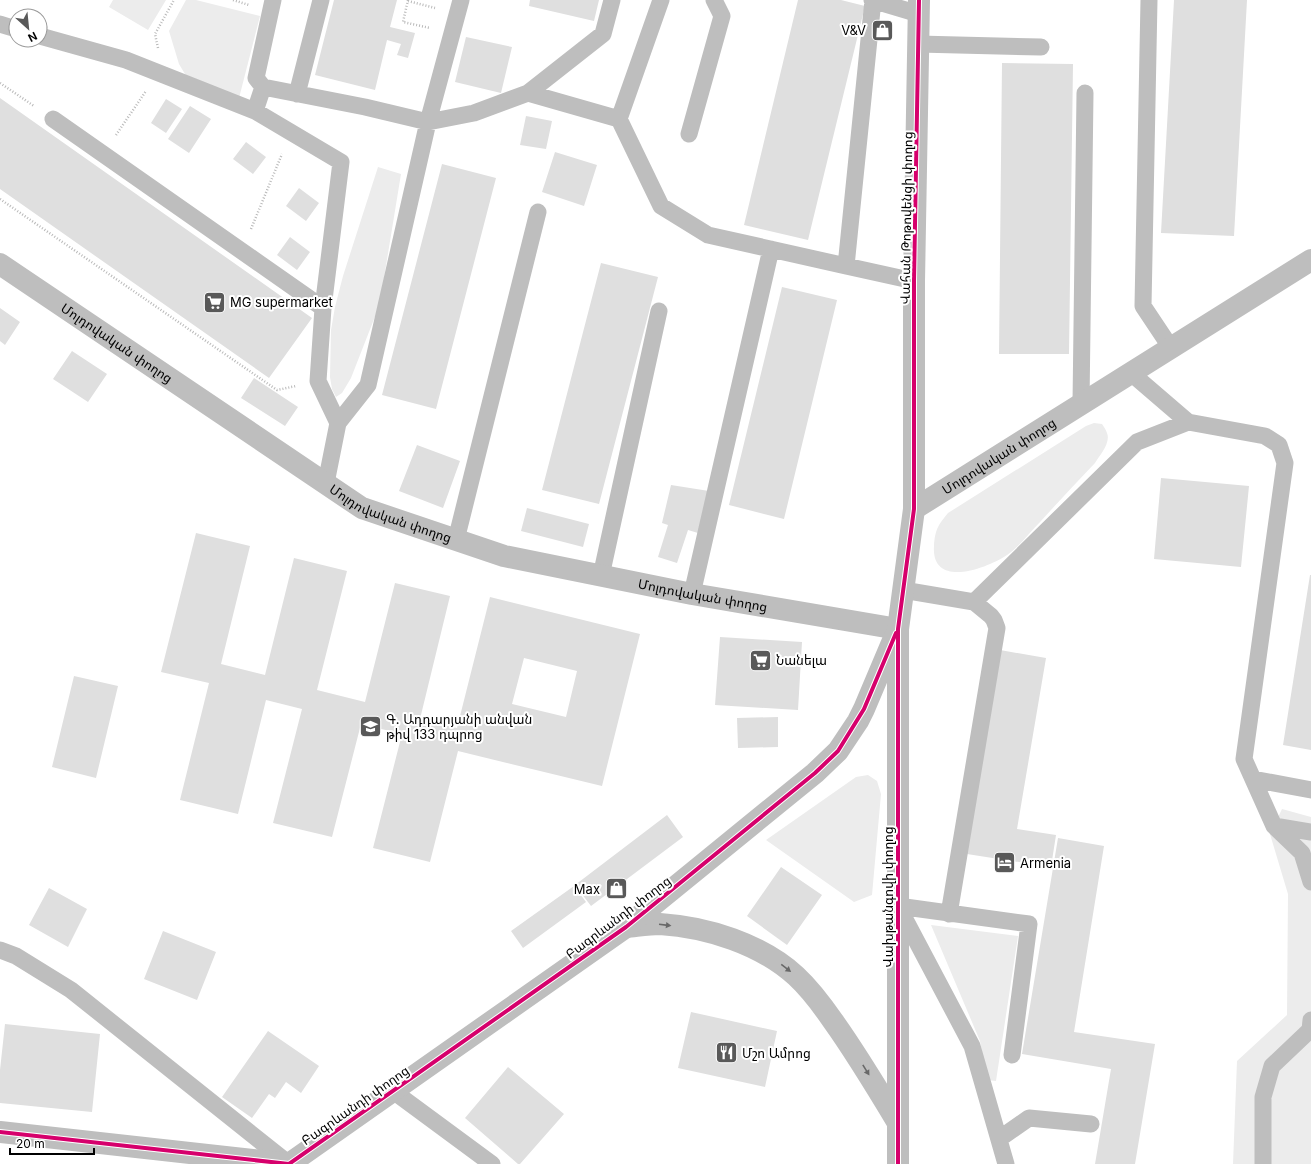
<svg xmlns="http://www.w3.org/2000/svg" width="1311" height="1164" font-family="Inter,'Noto Sans Armenian',sans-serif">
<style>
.green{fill:#ececec}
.building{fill:#dfdfdf;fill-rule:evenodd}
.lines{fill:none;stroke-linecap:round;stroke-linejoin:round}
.path{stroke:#b9b9b9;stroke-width:2.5;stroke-dasharray:1 2;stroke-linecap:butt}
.service{stroke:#bebebe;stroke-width:17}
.minor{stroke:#bebebe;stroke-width:22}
.tertiary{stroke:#bebebe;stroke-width:22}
.cycleway-casing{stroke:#fff;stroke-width:6}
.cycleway{stroke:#d6006c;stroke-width:4}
.oneway{fill:#686868}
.labels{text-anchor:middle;stroke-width:4;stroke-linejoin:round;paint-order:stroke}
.poi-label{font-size:13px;fill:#000;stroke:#fff;text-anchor:start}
.street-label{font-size:13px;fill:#000;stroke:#fff}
</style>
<rect width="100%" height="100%" fill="#fff"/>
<!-- green -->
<path class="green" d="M 113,0 L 166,0 L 148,30 L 109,7 Z
M 186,0 L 196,0 L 260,16 L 238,102 L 191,84 L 179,64 L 169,31 Z
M 378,167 L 401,174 L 383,284 L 376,314 L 351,378 L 342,393 L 336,397 L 332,389 L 330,377 L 331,330 L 335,307 L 343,276 Z
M 1094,423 L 1102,424 C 1104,427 1106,430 1107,433 C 1111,443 1100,455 1095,463 C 1077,482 1059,501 1041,521 C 1030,532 1020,546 1007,555 C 986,569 931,589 934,546 C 935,530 938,525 948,513 L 1086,426 Z
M 868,775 L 877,781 L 881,794 L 872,895 L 854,902 L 766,840 L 856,777 Z
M 1282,809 L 1311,817 L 1311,1164 L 1233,1164 L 1237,1061 L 1287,1015 L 1288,894 L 1270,834 Z
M 931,925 L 1018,936 L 996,1081 L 987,1080 L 980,1041 Z"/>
<!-- building -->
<path class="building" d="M 334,0 L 397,0 L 390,27 L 415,33 L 408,58 L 397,55 L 401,44 L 387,40 L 375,90 L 315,75 Z
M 530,0 L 599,0 L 594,21 L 529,6 Z
M 798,0 L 841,0 L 865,6 L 808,240 L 744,225 Z
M 1174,0 L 1247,0 L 1234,236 L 1161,233 Z
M 466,37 L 512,47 L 501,93 L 455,82 Z
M 1002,63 L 1073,64 L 1069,354 L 999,354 Z
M 0,98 L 312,318 L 269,378 L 0,189 Z
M 166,99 L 182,109 L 166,133 L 151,123 Z
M 190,106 L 211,119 L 189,153 L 168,139 Z
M 526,116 L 552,121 L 546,149 L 520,145 Z
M 246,142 L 266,157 L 253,174 L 233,159 Z
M 555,152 L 597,165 L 584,206 L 542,192 Z
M 442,164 L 496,178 L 436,409 L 382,395 Z
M 299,188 L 319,203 L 306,221 L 286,206 Z
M 290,237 L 310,252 L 297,270 L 277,255 Z
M 601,263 L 658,277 L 599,504 L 542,490 Z
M 782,287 L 837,300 L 784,519 L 729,505 Z
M 0,308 L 20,322 L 5,345 L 0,341 Z
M 72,351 L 107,374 L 88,402 L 53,379 Z
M 254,378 L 298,407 L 285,426 L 241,398 Z
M 417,445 L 460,461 L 443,508 L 399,491 Z
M 1161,478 L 1249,486 L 1241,567 L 1154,559 Z
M 671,485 L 709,491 L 698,533 L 688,530 L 677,563 L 658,557 L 668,525 L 662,523 Z
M 527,508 L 589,524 L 583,547 L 521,531 Z
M 196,533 L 250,546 L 221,664 L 265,675 L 294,558 L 347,571 L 317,690 L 365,702 L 395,583 L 450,596 L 420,719 L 457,728 L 490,597 L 640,634 L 602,786 L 458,751 L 430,862 L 373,848 L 402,734 L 361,724 L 332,837 L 273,823 L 302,709 L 266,700 L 238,814 L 180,800 L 209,683 L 161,672 ZM 524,658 L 577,671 L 566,717 L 512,704 Z
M 1310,575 L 1311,575 L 1311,750 L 1283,745 Z
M 720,637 L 802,642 L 798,710 L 715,705 Z
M 1000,650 L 1046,658 L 1017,829 L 1056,835 L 1051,867 L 967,854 Z
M 74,676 L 118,686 L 96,778 L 52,767 Z
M 778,717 L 778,747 L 738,748 L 737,718 Z
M 667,815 L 683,837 L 591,906 L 575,885 Z
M 1058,838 L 1104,846 L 1074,1032 L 1155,1044 L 1135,1164 L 1095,1164 L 1111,1069 L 1022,1054 Z
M 781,867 L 822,895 L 787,945 L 747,916 Z
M 574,886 L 586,902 L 523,948 L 511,931 Z
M 49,888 L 87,909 L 68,947 L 29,925 Z
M 163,931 L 216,952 L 197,1000 L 144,979 Z
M 691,1012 L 777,1031 L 765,1087 L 678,1068 Z
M 5,1024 L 100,1034 L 92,1112 L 0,1103 L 0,1070 Z
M 268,1031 L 319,1066 L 301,1093 L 286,1082 L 275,1098 L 269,1094 L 252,1118 L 222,1097 Z
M 508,1067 L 564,1114 L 520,1164 L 518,1164 L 465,1118 Z"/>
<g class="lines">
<!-- path -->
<path class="path" d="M 233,0 L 249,5
M 408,0 L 403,22 L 430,28
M 408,1 L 435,8
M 158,48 L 155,34 L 174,0
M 0,83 L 34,106
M 116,135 L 146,91
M 0,199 L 277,390 L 296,386
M 251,229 L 282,154"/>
<!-- service -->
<path class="service" d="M 872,0 L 919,14
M 873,0 L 846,266 L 914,281
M 1149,0 L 1143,306 L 1171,348
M 0,24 L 16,29
M 40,36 L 126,60 L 255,111 L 263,87 L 365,107 L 428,122 L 474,113 L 528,93 L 619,119 L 661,206 L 708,235 L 846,266
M 918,44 L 1041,47
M 263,87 L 256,78 L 273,0
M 528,93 L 603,34 L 612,0
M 297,94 L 321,0
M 255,111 L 341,162 L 323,308 L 318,381 L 338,423 L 326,483
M 53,119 L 323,308
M 619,119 L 661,0
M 689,134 L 722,16 L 714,0
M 1131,373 L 1188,422 L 1265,436 L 1279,445 L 1285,463 L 1244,759 L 1274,826 L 1302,853 L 1311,882
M 1081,404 L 1085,93
M 338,423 L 368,385 L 428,122 L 461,0
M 456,540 L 538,212
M 601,576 L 659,311
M 903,590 L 974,602 L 991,616 L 994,620 L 997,628 L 949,914
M 692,594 L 771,249
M 974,602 L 1137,442 L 1188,422
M 1253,779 L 1311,790
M 1274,826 L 1311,832
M 898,906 L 1029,924 L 1012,1055
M 899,908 L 972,1046 L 1006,1164
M 0,950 L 16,956 L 71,990 L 289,1164
M 393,1091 L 492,1164
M 999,1139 L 1029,1118 L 1091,1124
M 1263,1164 L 1263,1097 L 1272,1066 L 1310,1030 L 1311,1020"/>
<!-- minor -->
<path class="minor" d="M 0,1132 L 289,1164"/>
<!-- tertiary -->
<g class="tertiary">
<path id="s1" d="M 0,264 L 362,508 L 504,556 L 692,594 L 898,629"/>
<path id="s2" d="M 914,509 L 1311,260"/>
<path d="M 626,927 C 637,926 649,924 660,924 C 707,927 761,944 796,976 C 810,989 822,1005 833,1021 C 856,1053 877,1088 898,1123"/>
<path d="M 289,1164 L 626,927 L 815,773 L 838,751 L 858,721 L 864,709 L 894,638"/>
<path d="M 898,1164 L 898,629 L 914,509 L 914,281 L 919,0"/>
</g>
<defs>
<path id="cycleway" d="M 0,1132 L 289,1164 L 626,927 L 815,773 L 838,751 L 864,709 L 896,633
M 898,1164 L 898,629 L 914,509 L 914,281 L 919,0"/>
</defs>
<!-- cycleway casing -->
<use href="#cycleway" class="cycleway-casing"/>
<!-- cycleway -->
<use href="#cycleway" class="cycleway"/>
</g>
<!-- one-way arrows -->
<defs><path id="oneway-solid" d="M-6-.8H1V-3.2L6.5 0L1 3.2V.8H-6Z"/></defs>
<g class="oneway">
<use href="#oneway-solid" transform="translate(665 925) rotate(7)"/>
<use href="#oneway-solid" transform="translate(786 968) rotate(38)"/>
<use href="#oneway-solid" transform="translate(866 1070) rotate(58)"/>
</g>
<!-- icons -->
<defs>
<symbol id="shop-square" viewBox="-11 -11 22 22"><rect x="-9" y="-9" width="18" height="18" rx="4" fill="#595959" stroke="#fff"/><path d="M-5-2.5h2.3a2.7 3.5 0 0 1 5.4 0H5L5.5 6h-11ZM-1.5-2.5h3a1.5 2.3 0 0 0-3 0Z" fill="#fff"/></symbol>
<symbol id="supermarket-square" viewBox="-11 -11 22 22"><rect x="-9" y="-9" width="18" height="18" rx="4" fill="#595959" stroke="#fff"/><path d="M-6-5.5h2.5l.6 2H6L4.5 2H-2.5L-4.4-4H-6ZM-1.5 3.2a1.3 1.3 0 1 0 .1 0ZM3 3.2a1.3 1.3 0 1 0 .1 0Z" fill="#fff"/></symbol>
<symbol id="school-square" viewBox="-11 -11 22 22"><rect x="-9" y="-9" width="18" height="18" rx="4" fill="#595959" stroke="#fff"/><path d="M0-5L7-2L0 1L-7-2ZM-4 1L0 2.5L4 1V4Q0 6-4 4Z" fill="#fff"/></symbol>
<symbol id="hotel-square" viewBox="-11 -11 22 22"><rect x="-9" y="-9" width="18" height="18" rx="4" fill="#595959" stroke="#fff"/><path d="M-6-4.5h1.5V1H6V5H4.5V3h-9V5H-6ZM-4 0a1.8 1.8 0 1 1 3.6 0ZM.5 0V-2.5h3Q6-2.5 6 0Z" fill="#fff"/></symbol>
<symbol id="restaurant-square" viewBox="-11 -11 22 22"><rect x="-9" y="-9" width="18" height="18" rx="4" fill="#595959" stroke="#fff"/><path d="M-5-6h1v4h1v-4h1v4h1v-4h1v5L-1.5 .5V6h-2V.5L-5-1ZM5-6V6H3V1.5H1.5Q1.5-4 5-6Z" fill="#fff"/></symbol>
</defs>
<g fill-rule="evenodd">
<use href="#shop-square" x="870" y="18" width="25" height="25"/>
<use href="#supermarket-square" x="202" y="290" width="25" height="25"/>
<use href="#supermarket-square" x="748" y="648" width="25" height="25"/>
<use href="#school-square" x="358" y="714" width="25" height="25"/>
<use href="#hotel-square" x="992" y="850" width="25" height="25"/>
<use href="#shop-square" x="604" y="876" width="25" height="25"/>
<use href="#restaurant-square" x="714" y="1040" width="25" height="25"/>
</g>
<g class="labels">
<!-- poi labels -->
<g class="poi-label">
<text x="866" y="35" text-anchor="end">V&amp;V</text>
<text x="230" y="307">MG supermarket</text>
<text x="776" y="665">Նանելա</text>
<text x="386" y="724">Գ. Ադդարյանի անվան<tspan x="386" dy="15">թիվ 133 դպրոց</tspan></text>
<text x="1020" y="868">Armenia</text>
<text x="600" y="894" text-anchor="end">Max</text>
<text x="742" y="1058">Մշո Ամրոց</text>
</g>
<!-- street labels -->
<g class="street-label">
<text transform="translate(906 218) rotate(-89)" y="5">Վահան Թոթովենցի փողոց</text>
<text dy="5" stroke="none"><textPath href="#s1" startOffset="141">Մոլդովական փողոց</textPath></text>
<text dy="5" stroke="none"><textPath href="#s2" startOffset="100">Մոլդովական փողոց</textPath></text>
<text dy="5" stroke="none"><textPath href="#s1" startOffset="465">Մոլդովական փողոց</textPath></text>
<text dy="5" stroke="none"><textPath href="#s1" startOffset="789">Մոլդովական փողոց</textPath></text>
<text transform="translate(888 897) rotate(-90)" y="5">Վախթանգովի փողոց</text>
<text transform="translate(618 917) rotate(-37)" y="5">Բագրևանդի փողոց</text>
<text transform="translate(355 1105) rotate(-35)" y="5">Բագրևանդի փողոց</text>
</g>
</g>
<!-- north arrow -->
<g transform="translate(28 28) rotate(153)"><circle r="19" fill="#ffffff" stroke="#999999"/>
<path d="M0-3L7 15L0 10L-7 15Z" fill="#595959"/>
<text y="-6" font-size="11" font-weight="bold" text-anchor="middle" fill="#000000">N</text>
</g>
<!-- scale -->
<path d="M10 1148v6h84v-6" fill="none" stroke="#000000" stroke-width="2"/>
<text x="16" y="1148" font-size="12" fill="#000000" stroke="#ffffff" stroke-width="3" paint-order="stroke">20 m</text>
</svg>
